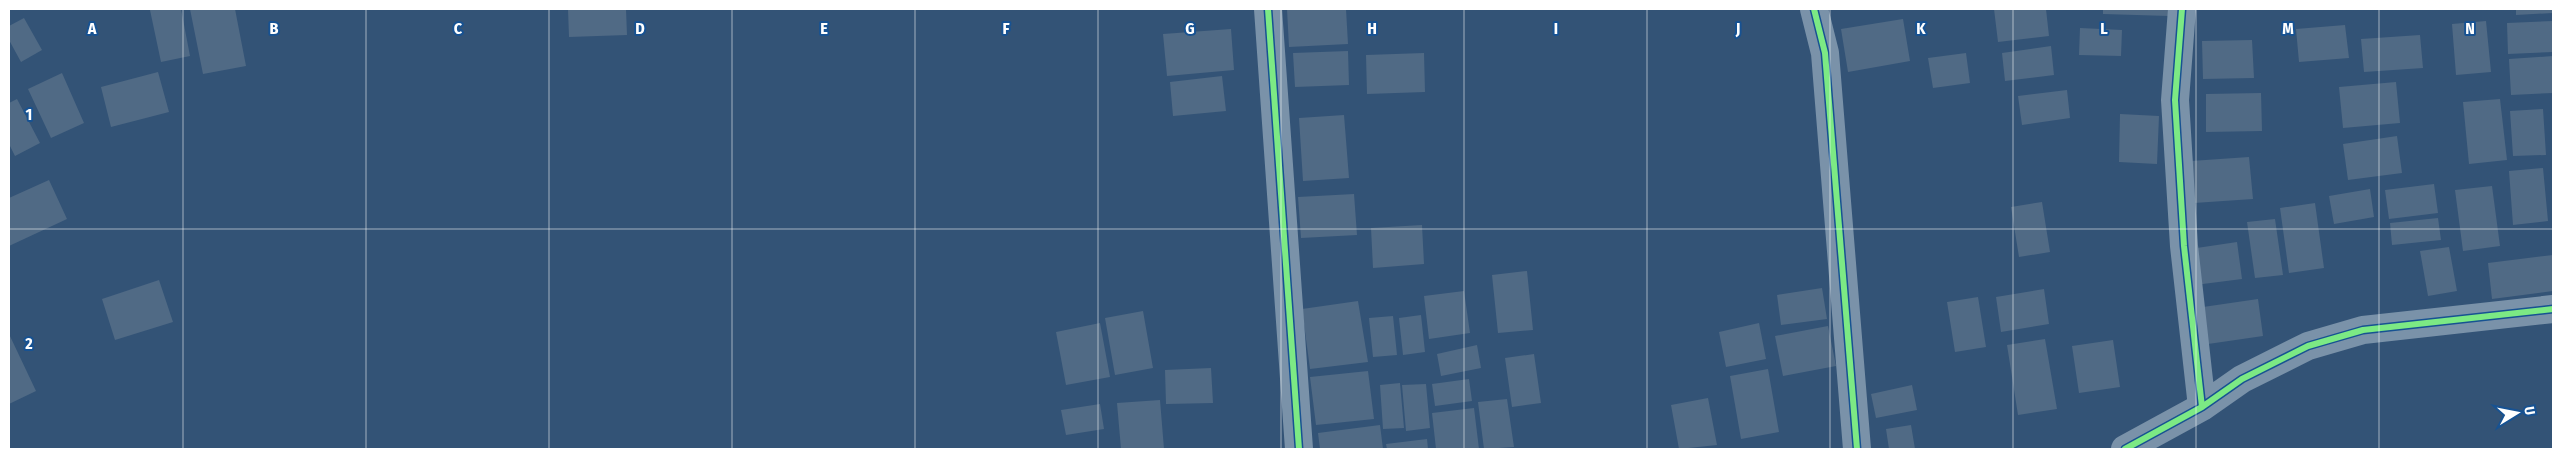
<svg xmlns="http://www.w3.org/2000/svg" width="2562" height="458" font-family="'Fira Sans Condensed',sans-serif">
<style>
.building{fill:#506a85}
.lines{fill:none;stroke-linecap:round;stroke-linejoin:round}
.minor{stroke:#7a92a9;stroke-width:28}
.cycleway-casing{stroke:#175292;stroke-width:9}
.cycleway{stroke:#7ce984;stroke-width:6}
.grid{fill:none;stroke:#fff;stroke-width:1;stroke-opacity:0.55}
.grid-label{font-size:16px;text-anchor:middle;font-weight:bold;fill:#fff;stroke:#175292;stroke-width:4;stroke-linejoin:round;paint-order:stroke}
</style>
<rect width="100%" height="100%" fill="#335376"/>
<!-- building -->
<path class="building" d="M 159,9 L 181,9 L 190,56 L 161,62 L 150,10 Z
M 190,9 L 235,9 L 246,66 L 203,74 Z
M 568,9 L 626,9 L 627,35 L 569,37 Z
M 1287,9 L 1346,9 L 1348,44 L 1289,47 Z
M 1994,9 L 2046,9 L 2049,36 L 1998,42 Z
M 2103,9 L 2170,9 L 2169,16 L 2103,14 Z
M 2516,9 L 2553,9 L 2553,13 L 2516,15 Z
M 24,18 L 42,50 L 21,62 L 9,40 L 9,26 Z
M 1903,19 L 1910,61 L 1848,72 L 1841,29 Z
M 2486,21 L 2491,72 L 2456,75 L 2452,24 Z
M 2553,21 L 2553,52 L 2508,54 L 2507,23 Z
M 2345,25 L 2349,58 L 2299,62 L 2296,29 Z
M 2080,28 L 2122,30 L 2121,56 L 2079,55 Z
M 1231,29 L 1234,70 L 1167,76 L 1163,34 Z
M 2420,35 L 2423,68 L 2364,72 L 2361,39 Z
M 2252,40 L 2254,78 L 2203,79 L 2202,41 Z
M 2051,46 L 2054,75 L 2005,81 L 2002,53 Z
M 1348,51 L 1349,85 L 1295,87 L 1293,53 Z
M 1424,53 L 1425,92 L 1367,94 L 1366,55 Z
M 1966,53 L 1970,83 L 1933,88 L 1928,58 Z
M 2553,56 L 2553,93 L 2511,95 L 2509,59 Z
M 158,72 L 169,112 L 111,127 L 101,87 Z
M 62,73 L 84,123 L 51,138 L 28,89 Z
M 1222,76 L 1226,111 L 1173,116 L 1170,82 Z
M 2396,82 L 2400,123 L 2343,128 L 2339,87 Z
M 2067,90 L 2070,118 L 2022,125 L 2018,96 Z
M 2261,93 L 2262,131 L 2206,132 L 2206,94 Z
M 17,99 L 40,143 L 15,156 L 9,144 L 9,103 Z
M 2500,99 L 2507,160 L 2469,164 L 2463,102 Z
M 2543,109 L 2546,155 L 2513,156 L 2510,111 Z
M 2120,114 L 2159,116 L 2157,164 L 2119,162 Z
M 1344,115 L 1349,178 L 1303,181 L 1299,118 Z
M 2397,136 L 2402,173 L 2348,180 L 2343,144 Z
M 2249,157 L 2253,199 L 2194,203 L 2191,161 Z
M 2543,168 L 2548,221 L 2513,225 L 2509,171 Z
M 49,180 L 67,219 L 9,246 L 9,198 Z
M 2434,184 L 2438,213 L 2389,219 L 2385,190 Z
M 2492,186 L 2500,246 L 2463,251 L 2455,190 Z
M 2370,189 L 2374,217 L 2334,224 L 2329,196 Z
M 1354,194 L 1357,235 L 1301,238 L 1298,197 Z
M 2042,202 L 2050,252 L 2019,257 L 2011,207 Z
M 2315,203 L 2324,268 L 2289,273 L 2280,208 Z
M 2438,218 L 2441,240 L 2392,245 L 2390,223 Z
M 2275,219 L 2283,275 L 2255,278 L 2247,222 Z
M 1422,225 L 1424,264 L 1373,268 L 1371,228 Z
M 2237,242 L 2242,279 L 2195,285 L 2190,249 Z
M 2449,247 L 2457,291 L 2428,296 L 2420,251 Z
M 2553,255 L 2553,291 L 2492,299 L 2488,263 Z
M 1527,271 L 1533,330 L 1498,333 L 1492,275 Z
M 159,280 L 173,322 L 115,340 L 102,299 Z
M 1822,288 L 1827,319 L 1781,325 L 1777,295 Z
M 2044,289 L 2049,324 L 2001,332 L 1996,297 Z
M 1464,291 L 1470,333 L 1429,339 L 1424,296 Z
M 1978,297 L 1986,347 L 1955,352 L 1947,302 Z
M 2258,299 L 2263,336 L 2208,344 L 2203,307 Z
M 1358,301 L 1368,362 L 1310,369 L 1302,309 Z
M 1143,311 L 1153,368 L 1115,375 L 1105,318 Z
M 1421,315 L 1425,352 L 1403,355 L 1399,318 Z
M 1393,316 L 1397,355 L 1373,357 L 1369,318 Z
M 1100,323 L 1110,377 L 1066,385 L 1056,332 Z
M 1759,323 L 1766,359 L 1726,367 L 1719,332 Z
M 1828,326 L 1836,366 L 1783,376 L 1775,336 Z
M 9,334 L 36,391 L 9,404 Z
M 2045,339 L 2057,409 L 2018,415 L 2007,345 Z
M 2113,340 L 2120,387 L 2079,393 L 2072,346 Z
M 1477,345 L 1481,368 L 1441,376 L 1437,354 Z
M 1534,354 L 1541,403 L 1512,407 L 1505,358 Z
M 1211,368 L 1213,403 L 1166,404 L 1165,370 Z
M 1768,369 L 1779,432 L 1741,439 L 1730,376 Z
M 1368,371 L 1374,419 L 1316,425 L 1310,377 Z
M 1469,379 L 1472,401 L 1435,406 L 1432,384 Z
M 1400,383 L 1404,428 L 1383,429 L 1380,385 Z
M 1426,384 L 1430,428 L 1406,431 L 1402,385 Z
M 1912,385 L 1917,410 L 1876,418 L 1871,394 Z
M 1708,398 L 1717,445 L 1679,449 L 1671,405 Z
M 1507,399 L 1514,447 L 1484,449 L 1478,402 Z
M 1160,400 L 1164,449 L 1121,449 L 1117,403 Z
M 1100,404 L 1104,429 L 1066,435 L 1061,410 Z
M 1474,408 L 1479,449 L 1436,449 L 1432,413 Z
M 1380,425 L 1383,449 L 1320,449 L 1318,433 Z
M 1911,425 L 1915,449 L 1889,449 L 1886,429 Z
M 1427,439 L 1428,449 L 1387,449 L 1386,444 Z"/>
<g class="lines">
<!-- minor -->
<path class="minor" d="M 1268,9 L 1299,449
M 1814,9 L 1825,53 L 1857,449
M 2182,9 L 2175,100 L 2184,246 L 2202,407
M 2125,449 L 2202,407 L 2242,379 L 2308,346 L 2363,330 L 2553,309"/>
<defs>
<path id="cycleway" d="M 1268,9 L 1299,449
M 1814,9 L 1825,53 L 1857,449
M 2182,9 L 2175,100 L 2184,246 L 2202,407
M 2125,449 L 2202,407 L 2242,379 L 2308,346 L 2363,330 L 2553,309"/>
</defs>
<!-- cycleway casing -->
<use href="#cycleway" class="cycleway-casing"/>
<!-- cycleway -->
<use href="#cycleway" class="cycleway"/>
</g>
<!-- grid -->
<path class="grid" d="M 183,9 L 183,449M 366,9 L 366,449M 549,9 L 549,449M 732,9 L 732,449M 915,9 L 915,449M 1098,9 L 1098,449M 1281,9 L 1281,449M 1464,9 L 1464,449M 1647,9 L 1647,449M 1830,9 L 1830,449M 2013,9 L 2013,449M 2196,9 L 2196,449M 2379,9 L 2379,449M 9,229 L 2553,229"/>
<g class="grid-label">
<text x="92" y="34">A</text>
<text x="274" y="34">B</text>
<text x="458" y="34">C</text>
<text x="640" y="34">D</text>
<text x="824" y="34">E</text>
<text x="1006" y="34">F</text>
<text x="1190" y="34">G</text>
<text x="1372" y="34">H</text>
<text x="1556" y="34">I</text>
<text x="1738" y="34">J</text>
<text x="1921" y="34">K</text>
<text x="2104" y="34">L</text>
<text x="2288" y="34">M</text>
<text x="2470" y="34">N</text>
<text x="29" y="120">1</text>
<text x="29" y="349">2</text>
</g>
<!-- border -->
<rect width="2562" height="458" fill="none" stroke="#ffffff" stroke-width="20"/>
<!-- north arrow -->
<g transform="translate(2517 413) rotate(80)" stroke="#175292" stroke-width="4" paint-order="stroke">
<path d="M0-4L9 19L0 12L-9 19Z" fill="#ffffff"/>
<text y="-8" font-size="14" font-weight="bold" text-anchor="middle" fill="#ffffff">U</text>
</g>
</svg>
